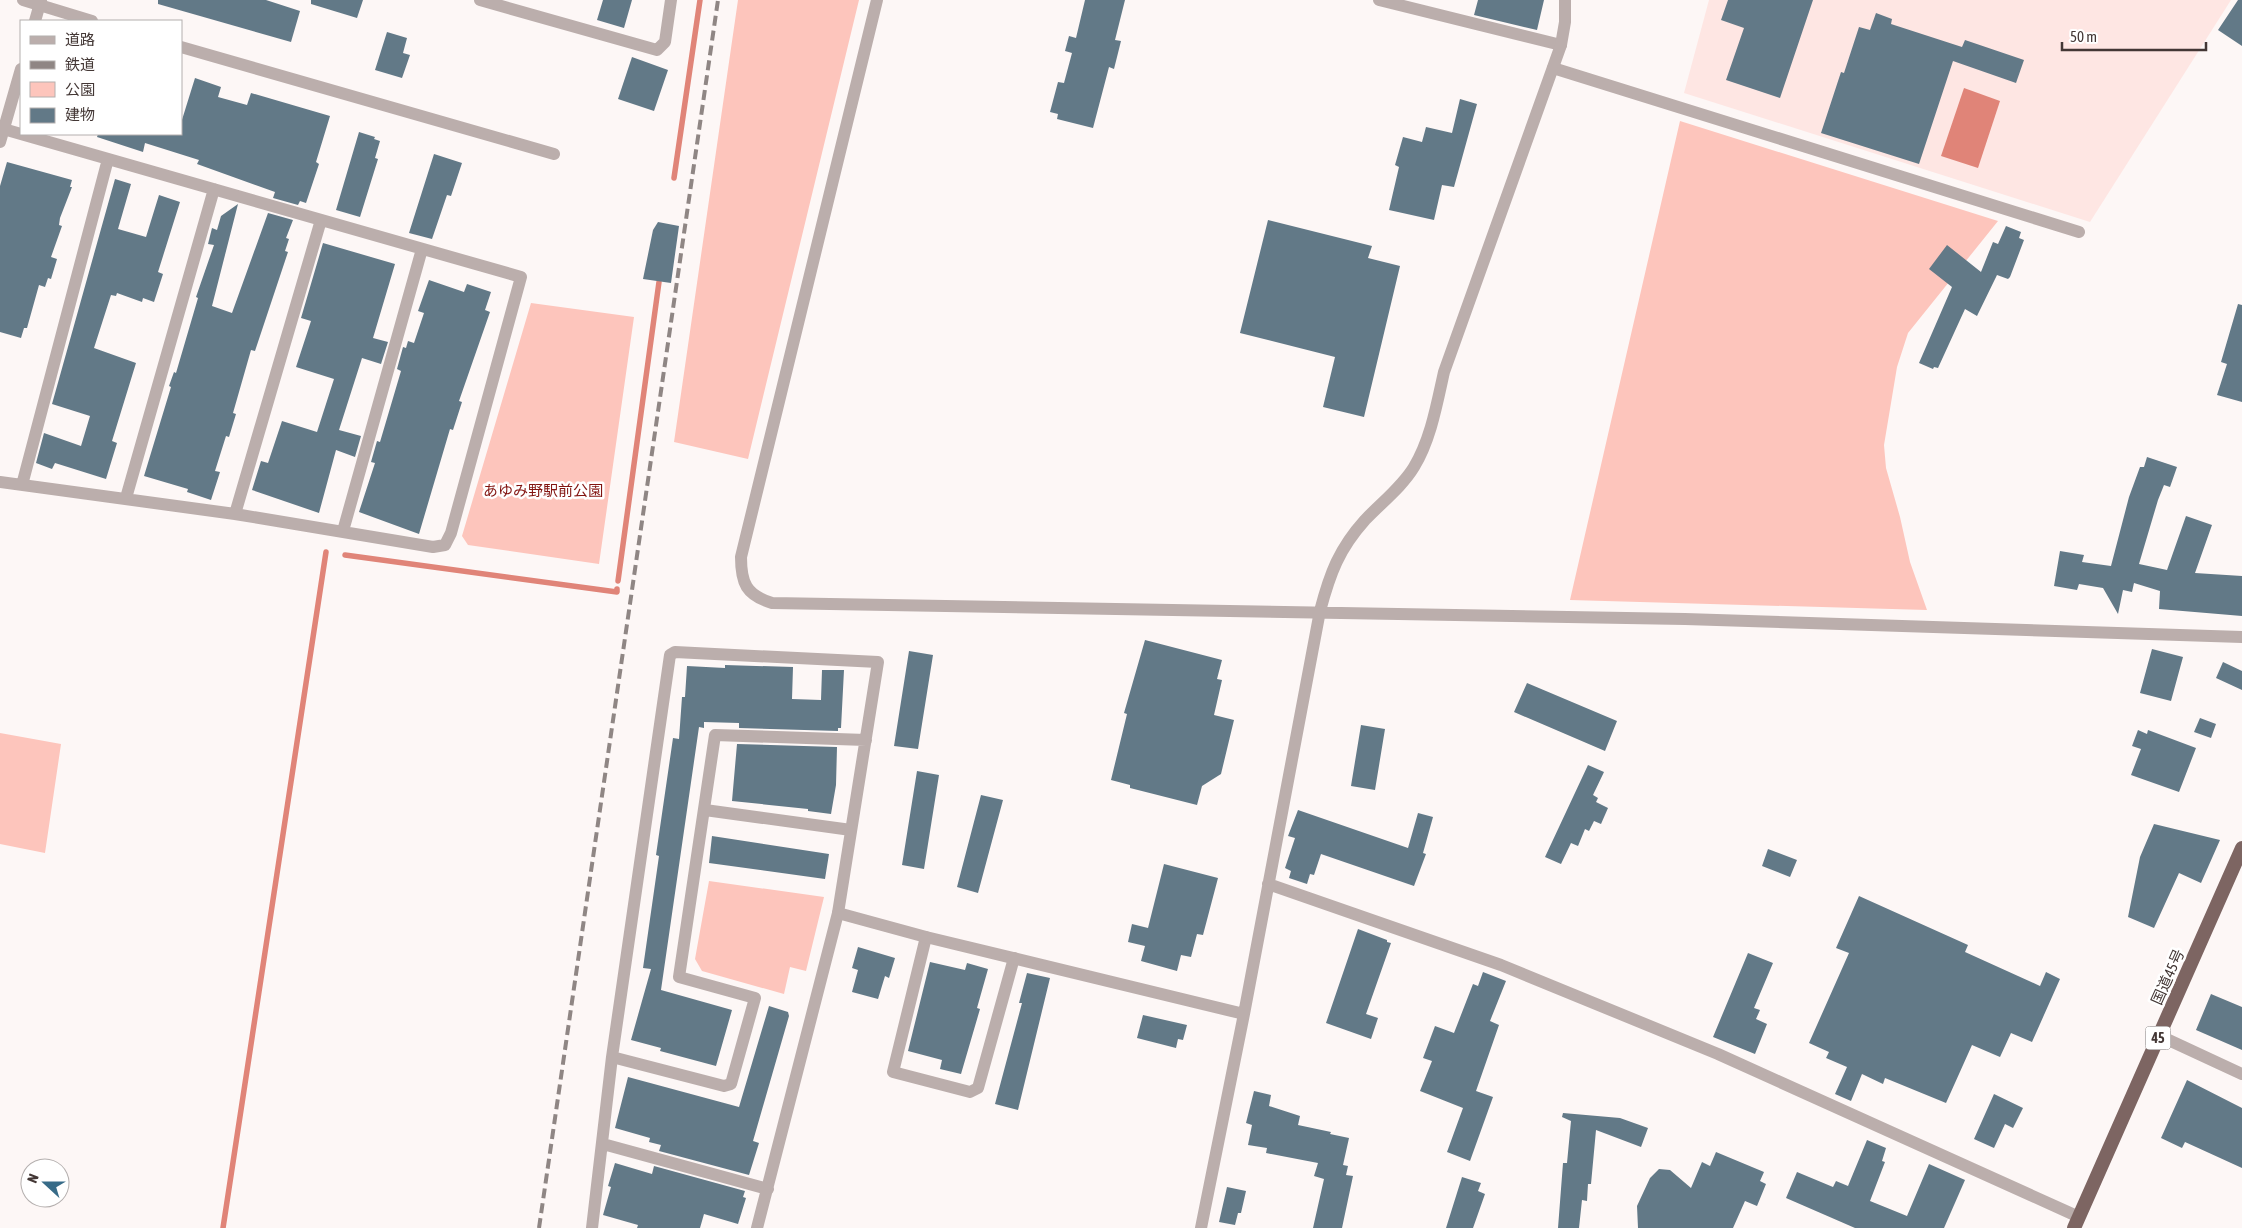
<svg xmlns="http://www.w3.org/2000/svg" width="2242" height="1228" font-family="'Asap Condensed','Noto Sans JP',sans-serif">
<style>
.built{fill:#fee6e3}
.green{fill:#fdc5bc}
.water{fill:#e08478}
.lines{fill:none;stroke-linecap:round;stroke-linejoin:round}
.stream{stroke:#e08478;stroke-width:5.5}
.building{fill:#627987}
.minor{stroke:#bbaeac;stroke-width:12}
.tertiary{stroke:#bbaeac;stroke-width:12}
.trunk{stroke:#7d6562;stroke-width:14}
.rail{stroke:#8f8684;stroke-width:4;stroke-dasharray:10 5;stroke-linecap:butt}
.labels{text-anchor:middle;stroke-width:5;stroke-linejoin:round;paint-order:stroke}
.shield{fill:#fff;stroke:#7b7372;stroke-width:1}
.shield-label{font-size:14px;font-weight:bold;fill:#433735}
.park-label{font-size:15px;fill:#821410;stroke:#fff}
.street-label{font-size:15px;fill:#433735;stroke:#fff}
</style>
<rect width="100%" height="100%" fill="#fdf7f6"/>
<!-- built -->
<path class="built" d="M 1709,0 L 2231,0 L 2090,222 L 1684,93 Z"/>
<!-- green -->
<path class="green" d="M 738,0 L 859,0 L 748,459 L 674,442 Z
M 1680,121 L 1998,221 L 1908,333 L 1897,367 L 1884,445 L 1886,468 L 1900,517 L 1910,562 L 1927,610 L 1570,600 Z
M 531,303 L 634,317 L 599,564 L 468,545 L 462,536 Z
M 0,733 L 61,744 L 45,853 L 0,844 Z
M 709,881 L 824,897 L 806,971 L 790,967 L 784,994 L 702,971 L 695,959 Z"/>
<!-- water -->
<path class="water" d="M 1964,88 L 2000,101 L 1978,168 L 1941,156 Z"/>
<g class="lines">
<!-- stream -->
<path class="stream" d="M 674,178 L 700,0
M 345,555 L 617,592 L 617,589
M 618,581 L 659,282
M 223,1228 L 326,552"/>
</g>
<!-- building -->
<path class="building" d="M 158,0 L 266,0 L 300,11 L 291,42 L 158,4 Z
M 311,0 L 363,0 L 357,18 L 311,4 Z
M 603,0 L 632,0 L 624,28 L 597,20 Z
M 1085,0 L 1125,0 L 1115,40 L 1121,41 L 1114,69 L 1109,67 L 1093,128 L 1057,119 L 1058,114 L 1050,112 L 1058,82 L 1064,83 L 1072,53 L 1065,51 L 1069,36 L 1076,38 Z
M 1478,0 L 1544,0 L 1537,30 L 1474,15 Z
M 1728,0 L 1813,0 L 1780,98 L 1726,80 L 1744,28 L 1721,20 Z
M 2238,0 L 2242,0 L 2242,46 L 2218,30 Z
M 1876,13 L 1892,19 L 1891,24 L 1962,47 L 1965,40 L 2024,60 L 2016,83 L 1953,61 L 1919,164 L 1821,133 L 1841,72 L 1844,73 L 1859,27 L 1870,30 Z
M 387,32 L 407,38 L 403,53 L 410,55 L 402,78 L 375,70 Z
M 632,57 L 668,70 L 654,111 L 618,99 Z
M 195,78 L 221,87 L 218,97 L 247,105 L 251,93 L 330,116 L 316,162 L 319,164 L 306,203 L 300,201 L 298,205 L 273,198 L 275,192 L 197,164 L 199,160 L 145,143 L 143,152 L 97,137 L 98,134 L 181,134 L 181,123 Z
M 1460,99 L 1477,104 L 1454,187 L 1442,185 L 1434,220 L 1389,210 L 1399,167 L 1395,165 L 1403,137 L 1422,142 L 1426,127 L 1452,133 Z
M 359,132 L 375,137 L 374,139 L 380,141 L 375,158 L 378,159 L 360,217 L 336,210 Z
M 434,154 L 462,163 L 451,196 L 447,195 L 432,239 L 409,233 Z
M 7,162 L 72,180 L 70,187 L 72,187 L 60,218 L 59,225 L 62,226 L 51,257 L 57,259 L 51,279 L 48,278 L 45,287 L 39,285 L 27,328 L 24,328 L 21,338 L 0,332 L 0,186 Z
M 115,179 L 131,184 L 118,229 L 146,237 L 159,195 L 180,202 L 158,272 L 163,274 L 154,302 L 143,298 L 142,302 L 117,293 L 116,296 L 111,295 L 94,348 L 136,363 L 112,441 L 117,443 L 106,479 L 55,463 L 52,469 L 36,463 L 44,433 L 81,446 L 90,416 L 52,404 Z
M 238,204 L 212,306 L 232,313 L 268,213 L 293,220 L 286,238 L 289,239 L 285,251 L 288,252 L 255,351 L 251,350 L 233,413 L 236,414 L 229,437 L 226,436 L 215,471 L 220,472 L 211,500 L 187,492 L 188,489 L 144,476 L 171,387 L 169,386 L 174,372 L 176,373 L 198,298 L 196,297 L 214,245 L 208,244 L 212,228 L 217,230 L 221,216 Z
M 1268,220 L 1372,246 L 1368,258 L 1400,266 L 1364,417 L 1323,407 L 1335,357 L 1240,333 Z
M 658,222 L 679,226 L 671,283 L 643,279 L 653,230 Z
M 2006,226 L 2021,232 L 2019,238 L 2024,240 L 2010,277 L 2008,279 L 1997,275 L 1977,316 L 1965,309 L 1938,368 L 1934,367 L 1933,369 L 1919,363 L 1952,287 L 1929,269 L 1947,245 L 1981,272 L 1993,242 L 1998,244 Z
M 323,243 L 395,264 L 373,338 L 388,342 L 381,364 L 362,358 L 339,430 L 361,436 L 355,457 L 336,450 L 319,513 L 252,490 L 261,461 L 268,463 L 282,421 L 317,432 L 334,379 L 296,367 L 311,321 L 301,318 Z
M 429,280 L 464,292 L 467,284 L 491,292 L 485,310 L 490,312 L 459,401 L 462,402 L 453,430 L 450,429 L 419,534 L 359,512 L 375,463 L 371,462 L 377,441 L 380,442 L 401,371 L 397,369 L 403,347 L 406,348 L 408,341 L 414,343 L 424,313 L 418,311 Z
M 2238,304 L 2242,305 L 2242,402 L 2217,395 L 2227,364 L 2221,362 Z
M 2147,457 L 2177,467 L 2170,487 L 2164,485 L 2158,500 L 2139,564 L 2167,570 L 2186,516 L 2212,525 L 2195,573 L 2242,576 L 2242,616 L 2159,609 L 2160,591 L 2134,583 L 2132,592 L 2123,590 L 2118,614 L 2103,588 L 2079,584 L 2077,590 L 2054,586 L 2060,551 L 2084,555 L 2082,562 L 2111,566 L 2129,497 L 2140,467 L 2144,467 Z
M 1145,640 L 1222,660 L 1217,679 L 1222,680 L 1214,715 L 1234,720 L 1221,774 L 1202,786 L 1197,805 L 1130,788 L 1130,785 L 1111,780 L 1127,714 L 1124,713 Z
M 2152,649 L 2183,657 L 2171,701 L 2140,693 Z
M 909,651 L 933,655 L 918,749 L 894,746 Z
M 2223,662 L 2242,671 L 2242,690 L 2216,678 Z
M 725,665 L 793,667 L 792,699 L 821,700 L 822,670 L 844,670 L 841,728 L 838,728 L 838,731 L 739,728 L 739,723 L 704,722 L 704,728 L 699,727 L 661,990 L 732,1010 L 716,1066 L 660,1051 L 661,1048 L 631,1040 L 651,969 L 643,968 L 659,856 L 656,855 L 673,738 L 679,739 L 682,697 L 685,697 L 687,666 L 725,668 Z
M 1527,683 L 1617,721 L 1605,751 L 1514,712 Z
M 2200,718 L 2216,724 L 2211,738 L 2194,732 Z
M 1361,725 L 1385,729 L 1375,790 L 1351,786 Z
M 2138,730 L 2147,734 L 2148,730 L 2196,748 L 2179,792 L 2131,775 L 2141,749 L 2132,746 Z
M 737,744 L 837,747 L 836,785 L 831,814 L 808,811 L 808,809 L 732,801 Z
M 1588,765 L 1604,772 L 1593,795 L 1598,798 L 1596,802 L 1608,808 L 1601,824 L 1594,821 L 1589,831 L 1585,829 L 1578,846 L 1571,843 L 1561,864 L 1545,857 Z
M 917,771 L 939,775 L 924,869 L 902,865 Z
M 981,795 L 1003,800 L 978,893 L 957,887 Z
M 1298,810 L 1408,848 L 1418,813 L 1433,817 L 1423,853 L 1426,854 L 1414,886 L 1321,854 L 1314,875 L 1310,874 L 1307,884 L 1289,878 L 1291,871 L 1285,868 L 1295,838 L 1288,836 Z
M 2154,824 L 2220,840 L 2201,883 L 2179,873 L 2154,928 L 2128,917 L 2140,857 Z
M 712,836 L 829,854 L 825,879 L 709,863 Z
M 1768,849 L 1797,860 L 1790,877 L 1762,866 Z
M 1164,864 L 1218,878 L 1203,935 L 1197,934 L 1191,957 L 1181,955 L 1177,971 L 1141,961 L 1145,946 L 1128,942 L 1132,924 L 1148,928 Z
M 1859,896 L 1968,945 L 1965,952 L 2040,986 L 2046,972 L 2060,979 L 2032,1042 L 2011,1033 L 2000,1057 L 1972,1045 L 1946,1103 L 1885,1078 L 1883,1084 L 1862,1074 L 1851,1101 L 1835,1094 L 1847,1067 L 1826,1058 L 1829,1052 L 1809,1043 L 1849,953 L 1836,948 Z
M 1358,929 L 1387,940 L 1387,942 L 1391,943 L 1366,1014 L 1378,1018 L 1371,1039 L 1326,1023 Z
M 858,947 L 895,958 L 889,978 L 885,976 L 878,999 L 852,992 L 858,970 L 852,968 Z
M 1748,953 L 1773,963 L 1754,1008 L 1760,1010 L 1756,1019 L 1767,1024 L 1755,1054 L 1713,1037 Z
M 930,962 L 965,970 L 967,963 L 988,969 L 977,1008 L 980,1009 L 961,1074 L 940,1069 L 942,1060 L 908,1051 Z
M 1483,972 L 1506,981 L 1490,1021 L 1499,1025 L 1476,1091 L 1493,1097 L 1470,1161 L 1447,1152 L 1463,1108 L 1420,1091 L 1432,1061 L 1423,1058 L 1435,1026 L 1454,1033 L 1473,984 L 1478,986 Z
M 1027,973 L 1050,978 L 1018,1110 L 995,1104 L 1022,1003 L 1019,1003 Z
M 2211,994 L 2242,1007 L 2242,1050 L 2196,1030 Z
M 769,1006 L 788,1012 L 789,1016 L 753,1141 L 759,1143 L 749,1175 L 659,1151 L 661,1145 L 649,1142 L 650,1138 L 615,1128 L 628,1077 L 739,1107 Z
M 1143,1015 L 1187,1025 L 1183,1040 L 1178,1039 L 1176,1048 L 1137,1038 Z
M 2187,1080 L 2242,1108 L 2242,1168 L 2185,1142 L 2182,1148 L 2161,1138 Z
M 1254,1091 L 1271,1095 L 1269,1106 L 1300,1116 L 1298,1125 L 1331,1132 L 1330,1134 L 1349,1138 L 1343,1165 L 1348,1166 L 1346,1175 L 1353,1176 L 1342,1228 L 1313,1228 L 1324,1179 L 1314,1176 L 1318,1163 L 1266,1153 L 1267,1148 L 1248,1145 L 1252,1125 L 1246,1123 Z
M 1994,1094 L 2023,1108 L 2013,1128 L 2005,1124 L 1994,1148 L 1974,1139 Z
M 1563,1113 L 1620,1118 L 1648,1128 L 1641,1147 L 1596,1130 L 1591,1184 L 1588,1184 L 1587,1201 L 1582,1200 L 1579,1228 L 1558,1228 L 1563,1163 L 1567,1163 L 1571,1121 L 1562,1117 Z
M 1867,1140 L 1886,1148 L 1882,1161 L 1885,1162 L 1870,1201 L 1907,1216 L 1929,1164 L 1965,1180 L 1944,1228 L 1855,1228 L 1786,1198 L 1797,1172 L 1833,1187 L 1836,1181 L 1848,1186 Z
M 1716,1152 L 1764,1172 L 1760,1181 L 1766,1184 L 1757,1206 L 1745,1201 L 1733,1228 L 1638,1228 L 1637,1206 L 1650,1178 L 1659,1169 L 1670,1170 L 1691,1188 L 1702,1162 L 1710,1166 Z
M 615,1163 L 652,1174 L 654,1166 L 745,1191 L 743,1197 L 746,1198 L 738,1224 L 704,1214 L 700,1228 L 637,1228 L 638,1225 L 603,1215 L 611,1187 L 608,1186 Z
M 1462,1177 L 1481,1183 L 1478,1191 L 1485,1194 L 1473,1228 L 1446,1228 Z
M 1227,1187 L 1246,1191 L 1241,1213 L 1238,1213 L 1235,1225 L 1219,1222 Z"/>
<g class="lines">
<!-- minor -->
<path class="minor" d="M 480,0 L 657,50 L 665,42 L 671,0
M 1379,0 L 1561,45
M 35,21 L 41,0
M 1553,68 L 2079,232
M 0,128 L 521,277 L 451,533 L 445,545 L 433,547 L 235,514 L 0,482
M 0,142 L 21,69
M 22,485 L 108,159
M 126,498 L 214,189
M 235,514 L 321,220
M 343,531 L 422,249
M 705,810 L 851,830
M 926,937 L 893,1072 L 970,1092 L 978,1088 L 1014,958
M 612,1057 L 724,1086 L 731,1084 L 755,998 L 679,977 L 715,735 L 866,740
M 603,1144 L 768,1189
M 592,1228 L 612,1057 L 670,655 L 675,652 L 878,662 L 838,913 L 757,1228"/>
<!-- tertiary -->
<path class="tertiary" d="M 23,0 L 92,21
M 877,0 L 741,557 C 741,583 746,595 772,603 L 1685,619 L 2242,637
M 181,47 L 554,154
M 1268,884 L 1501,965 L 1718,1054 L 2079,1217
M 838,913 L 926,937 L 1244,1014
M 2160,1036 L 2242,1074
M 1201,1228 L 1244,1014 L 1320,611 C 1330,573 1339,549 1365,520 C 1381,503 1402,487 1414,467 C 1431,439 1437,403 1444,372 L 1561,45 L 1565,22 L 1565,0"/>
<!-- trunk -->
<path class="trunk" d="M 2074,1228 L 2242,848"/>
<!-- rail -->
<path class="rail" d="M 539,1228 L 718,0"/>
</g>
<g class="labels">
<!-- shield labels -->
<rect class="shield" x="2145.5" y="1026.5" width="25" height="23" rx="4"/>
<g class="shield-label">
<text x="2158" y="1043">45</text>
</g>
<!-- park labels -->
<g class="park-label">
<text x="543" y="496">あゆみ野駅前公園</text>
</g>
<!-- street labels -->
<g class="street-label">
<text transform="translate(2168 977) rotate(-66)" y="5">国道45号</text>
</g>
</g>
<!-- legend -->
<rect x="20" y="20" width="162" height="115" fill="#ffffff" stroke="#b4afae"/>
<rect x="30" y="36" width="25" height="8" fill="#bbaeac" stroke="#b4afae"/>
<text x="65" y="45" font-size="15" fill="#433735">道路</text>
<rect x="30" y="61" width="25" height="8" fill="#8f8684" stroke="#b4afae"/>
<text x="65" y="70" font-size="15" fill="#433735">鉄道</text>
<rect x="30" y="82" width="25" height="15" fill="#fdc5bc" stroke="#b4afae"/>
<text x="65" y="95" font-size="15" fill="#433735">公園</text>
<rect x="30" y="108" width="25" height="15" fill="#627987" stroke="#b4afae"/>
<text x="65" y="120" font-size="15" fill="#433735">建物</text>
<!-- north arrow -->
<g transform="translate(45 1183) rotate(291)"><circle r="24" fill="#ffffff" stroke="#b4afae"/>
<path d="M0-4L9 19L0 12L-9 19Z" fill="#376b88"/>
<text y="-8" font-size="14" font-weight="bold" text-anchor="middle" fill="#433735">N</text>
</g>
<!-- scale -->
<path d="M2062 42v8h144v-8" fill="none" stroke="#433735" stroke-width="2.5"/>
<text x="2070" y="42" font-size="15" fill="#433735" stroke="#ffffff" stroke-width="4" paint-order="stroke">50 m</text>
</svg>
